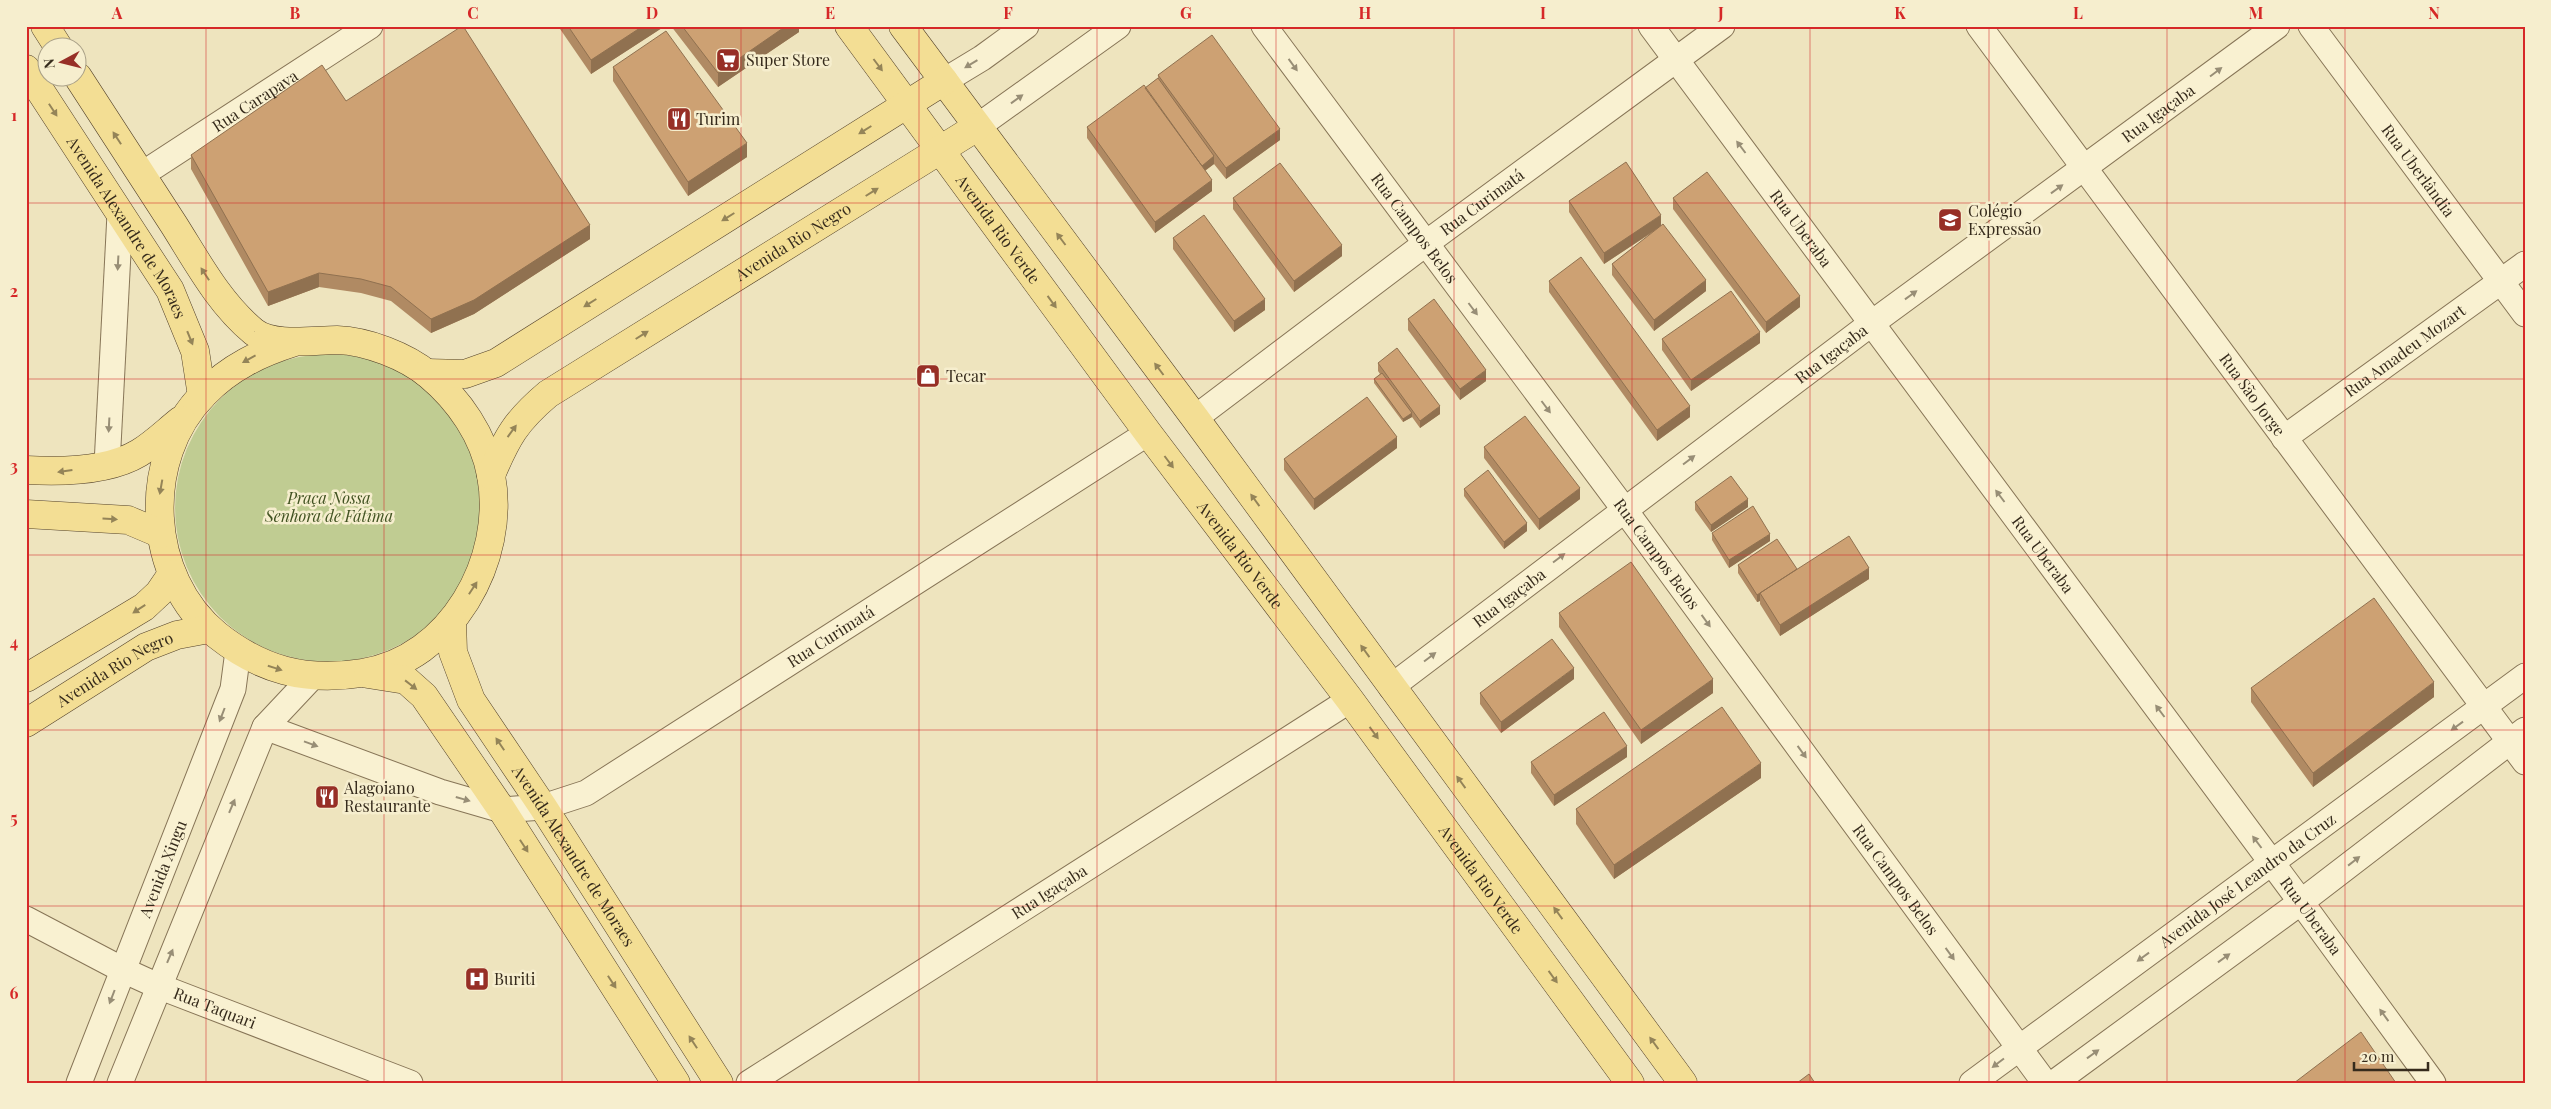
<svg xmlns="http://www.w3.org/2000/svg" width="2551" height="1109" font-family="'Playfair Display',serif">
<style>
.green{fill:#c0cc92}
.lines{fill:none;stroke-linecap:round;stroke-linejoin:round}
.minor-casing{stroke:#877557;stroke-width:27}
.major-casing{stroke:#54422b;stroke-width:29}
.minor{stroke:#f9f1d1;stroke-width:25}
.major{stroke:#f3de94;stroke-width:28}
.wall{fill:#b08a63}
.shaded-wall{fill:#907150}
.building{fill:#cda173;stroke:#907150}
.oneway{fill:#988e76}
.oneway2{fill:#948458}
.grid{fill:none;stroke:#d62828;stroke-width:1;stroke-opacity:0.55}
.labels{text-anchor:middle;stroke-width:5;stroke-linejoin:round;paint-order:stroke}
.poi-label{font-size:16px;fill:#362b1c;stroke:#f6eece;text-anchor:start}
.street-label{font-size:16px;fill:#362b1c;stroke:#f6eece}
.park-label{font-size:16px;font-style:italic;fill:#425322;stroke:#f6eece}
.neatline{fill:none;stroke:#d62828;stroke-width:2}
.grid-label{font-size:16px;text-anchor:middle;font-weight:bold;fill:#d62828}
</style>
<rect width="100%" height="100%" fill="#eee4be"/>
<!-- green -->
<path class="green" d="M175 508a154 154 0 1 1 308 0a154 154 0 1 1-308 0Z"/>
<g class="lines">
<defs>
<g id="minor">
<path id="s1" d="M 1264,26 L 1624,509 L 2045,1083"/>
<path id="s2" d="M 1651,26 L 2301,902 L 2433,1083"/>
<path id="s3" d="M 1979,26 L 2525,762"/>
<path id="s4" d="M 2311,26 L 2525,314"/>
<path d="M 944,81 L 982,58 L 1026,26"/>
<path d="M 977,127 L 1118,26"/>
<path id="s5" d="M 141,175 L 370,26"/>
<path id="s6" d="M 1195,418 L 1425,244 L 1722,26"/>
<path id="s7" d="M 2284,438 L 2525,264"/>
<path d="M 107,465 L 120,214"/>
<path id="s8" d="M 1391,687 L 1872,323 L 2277,26"/>
<path id="s9" d="M 265,727 L 440,792 L 502,810 L 543,807 L 586,793 L 1148,433"/>
<path id="s10" d="M 26,919 L 123,970 L 158,986 L 410,1083"/>
<path id="s11" d="M 79,1083 L 233,689 L 238,651"/>
<path d="M 120,1083 L 265,727 L 312,677"/>
<path id="s12" d="M 749,1083 L 1350,700"/>
<path id="s13" d="M 1972,1083 L 2525,676"/>
<path d="M 2054,1083 L 2301,902 L 2525,730"/>
</g>
<g id="major">
<path d="M 45,26 L 59,48"/>
<path id="s14" d="M 849,26 L 1148,433 L 1350,700 L 1630,1083"/>
<path d="M 903,26 L 1195,418 L 1683,1083"/>
<path id="s15" d="M 26,69 L 170,290 L 195,351 L 202,396"/>
<path d="M 78,77 C 110,126 142,176 174,225 C 198,263 219,303 254,332 C 273,347 314,340 337,340 C 367,341 406,356 429,375 C 459,400 484,436 491,475 C 507,559 451,660 362,673 C 305,682 261,670 217,635 C 146,578 140,458 204,394 C 230,367 260,353 295,342"/>
<path d="M 427,373 L 465,374 L 496,363 L 944,81"/>
<path d="M 26,470 C 60,472 109,471 139,453 C 154,444 167,431 181,420"/>
<path id="s16" d="M 491,475 C 507,437 516,421 548,394 L 977,127"/>
<path d="M 26,514 L 128,520 L 161,534"/>
<path id="s17" d="M 452,621 L 453,652 L 471,700 L 543,807 L 719,1083"/>
<path d="M 368,674 L 406,680 L 424,696 L 502,810 L 676,1083"/>
<path d="M 26,678 L 144,607 L 159,593 L 172,574"/>
<path id="s18" d="M 26,723 L 146,647 L 177,635 L 209,629"/>
</g>
</defs>
<!-- minor casing -->
<use href="#minor" class="minor-casing"/>
<!-- major casing -->
<use href="#major" class="major-casing"/>
<!-- minor -->
<use href="#minor" class="minor"/>
<!-- major -->
<use href="#major" class="major"/>
</g>
<!-- wall -->
<path class="wall" d="M 558,26 L 665,26 L 591,74 Z
M 671,26 L 799,26 L 799,32 L 718,87 Z
M 613,67 L 747,157 L 688,196 L 613,81 Z
M 1158,75 L 1280,140 L 1226,179 L 1214,164 L 1205,171 L 1212,191 L 1155,233 L 1087,138 L 1087,127 L 1145,88 L 1158,78 Z
M 346,101 L 590,239 L 474,314 L 431,333 L 391,301 L 361,293 L 319,287 L 268,306 L 191,169 L 191,155 Z
M 1233,198 L 1342,256 L 1294,292 L 1233,209 Z
M 1673,198 L 1800,307 L 1766,333 L 1673,209 Z
M 1569,201 L 1661,225 L 1706,291 L 1654,331 L 1612,275 L 1612,264 L 1656,230 L 1604,264 L 1569,212 Z
M 1173,238 L 1265,310 L 1234,332 L 1173,249 Z
M 1549,281 L 1690,417 L 1657,441 L 1549,292 Z
M 1408,319 L 1486,381 L 1460,400 L 1408,330 Z
M 1662,339 L 1760,343 L 1691,391 L 1662,350 Z
M 1378,363 L 1440,414 L 1420,428 L 1412,417 L 1403,422 L 1374,383 L 1374,379 L 1380,374 L 1378,371 Z
M 1484,447 L 1580,499 L 1539,530 L 1484,458 Z
M 1397,448 L 1314,510 L 1284,470 L 1284,459 Z
M 1464,489 L 1527,531 L 1504,549 L 1464,496 Z
M 1695,502 L 1748,507 L 1711,532 L 1695,510 Z
M 1712,533 L 1770,541 L 1729,568 L 1712,540 Z
M 1738,565 L 1797,569 L 1869,579 L 1780,636 L 1760,604 L 1760,601 L 1757,602 L 1738,573 Z
M 1559,613 L 1713,693 L 1641,744 L 1559,627 Z
M 1574,679 L 1501,733 L 1480,704 L 1480,693 Z
M 2251,688 L 2434,697 L 2313,787 L 2251,702 Z
M 1627,757 L 1554,806 L 1531,773 L 1531,762 Z
M 1761,778 L 1614,879 L 1576,824 L 1576,809 Z"/>
<!-- shaded-wall -->
<path class="shaded-wall" d="M 643,26 L 665,26 L 591,74 L 591,60 Z
M 786,26 L 799,26 L 799,32 L 718,87 L 718,73 Z
M 1280,129 L 1280,140 L 1226,179 L 1226,168 Z
M 747,143 L 747,157 L 688,196 L 688,182 Z
M 1214,156 L 1214,164 L 1200,174 L 1200,167 Z
M 1212,180 L 1212,191 L 1155,233 L 1155,222 Z
M 1661,215 L 1661,226 L 1604,264 L 1604,253 Z
M 590,225 L 590,239 L 474,314 L 431,333 L 431,319 Z
M 1342,245 L 1342,256 L 1294,292 L 1294,281 Z
M 319,273 L 319,287 L 268,306 L 268,292 Z
M 1706,280 L 1706,291 L 1654,331 L 1654,320 Z
M 1800,296 L 1800,307 L 1766,333 L 1766,322 Z
M 1265,299 L 1265,310 L 1234,332 L 1234,321 Z
M 1760,332 L 1760,343 L 1691,391 L 1691,380 Z
M 1486,370 L 1486,381 L 1460,400 L 1460,389 Z
M 1440,406 L 1440,414 L 1420,428 L 1420,421 Z
M 1690,406 L 1690,417 L 1657,441 L 1657,430 Z
M 1412,413 L 1412,417 L 1403,422 L 1403,419 Z
M 1397,437 L 1397,448 L 1314,510 L 1314,499 Z
M 1580,488 L 1580,499 L 1539,530 L 1539,519 Z
M 1748,499 L 1748,507 L 1711,532 L 1711,525 Z
M 1527,523 L 1527,531 L 1504,549 L 1504,542 Z
M 1770,534 L 1770,541 L 1729,568 L 1729,560 Z
M 1869,568 L 1869,579 L 1780,636 L 1780,625 Z
M 1760,593 L 1760,601 L 1757,602 L 1757,595 Z
M 1574,668 L 1574,679 L 1501,733 L 1501,722 Z
M 1713,679 L 1713,693 L 1641,744 L 1641,730 Z
M 2434,682 L 2434,697 L 2313,787 L 2313,773 Z
M 1627,746 L 1627,757 L 1554,806 L 1554,795 Z
M 1761,763 L 1761,778 L 1614,879 L 1614,865 Z"/>
<!-- building -->
<path class="building" d="M 462,26 L 463,26 L 590,225 L 474,300 L 431,319 L 391,287 L 361,279 L 319,273 L 268,292 L 191,155 L 322,65 L 346,101 Z
M 568,26 L 643,26 L 591,60 Z
M 682,26 L 786,26 L 718,73 Z
M 666,31 L 747,143 L 688,182 L 613,67 Z
M 1212,35 L 1280,129 L 1226,168 L 1158,75 Z
M 1158,78 L 1214,156 L 1202,166 L 1145,88 Z
M 1144,85 L 1212,180 L 1155,222 L 1087,127 Z
M 1626,162 L 1661,215 L 1604,253 L 1569,201 Z
M 1280,163 L 1342,245 L 1294,281 L 1233,198 Z
M 1707,172 L 1800,296 L 1766,322 L 1673,198 Z
M 1204,215 L 1265,299 L 1234,321 L 1173,238 Z
M 1663,224 L 1706,280 L 1654,320 L 1612,264 Z
M 1581,257 L 1690,406 L 1657,430 L 1549,281 Z
M 1731,291 L 1760,332 L 1691,380 L 1662,339 Z
M 1434,299 L 1486,370 L 1460,389 L 1408,319 Z
M 1397,348 L 1440,406 L 1420,421 L 1378,363 Z
M 1382,373 L 1412,413 L 1403,419 L 1374,379 Z
M 1367,397 L 1397,437 L 1314,499 L 1284,459 Z
M 1525,416 L 1580,488 L 1539,519 L 1484,447 Z
M 1488,470 L 1527,523 L 1504,542 L 1464,489 Z
M 1731,476 L 1748,499 L 1711,525 L 1695,502 Z
M 1753,506 L 1770,534 L 1729,560 L 1712,533 Z
M 1849,536 L 1869,568 L 1780,625 L 1760,593 Z
M 1777,539 L 1797,569 L 1757,595 L 1738,565 Z
M 1631,562 L 1713,679 L 1641,730 L 1559,613 Z
M 2374,598 L 2434,682 L 2313,773 L 2251,688 Z
M 1552,639 L 1574,668 L 1501,722 L 1480,693 Z
M 1722,707 L 1761,763 L 1614,865 L 1576,809 Z
M 1604,712 L 1627,746 L 1554,795 L 1531,762 Z
M 2361,1032 L 2396,1083 L 2294,1083 Z
M 1809,1074 L 1815,1083 L 1797,1083 Z"/>
<!-- one-way arrows -->
<defs><path id="oneway-solid" d="M-6-.8H1V-3.2L6.5 0L1 3.2V.8H-6Z" transform="scale(1.25)"/></defs>
<g class="oneway">
<use href="#oneway-solid" transform="translate(971 64) rotate(149)"/>
<use href="#oneway-solid" transform="translate(1293 65) rotate(54)"/>
<use href="#oneway-solid" transform="translate(2216 72) rotate(-37)"/>
<use href="#oneway-solid" transform="translate(1017 99) rotate(-36)"/>
<use href="#oneway-solid" transform="translate(1741 147) rotate(-127)"/>
<use href="#oneway-solid" transform="translate(2057 189) rotate(-36)"/>
<use href="#oneway-solid" transform="translate(118 263) rotate(93)"/>
<use href="#oneway-solid" transform="translate(1911 295) rotate(-36)"/>
<use href="#oneway-solid" transform="translate(1473 309) rotate(53)"/>
<use href="#oneway-solid" transform="translate(1546 407) rotate(53)"/>
<use href="#oneway-solid" transform="translate(109 425) rotate(93)"/>
<use href="#oneway-solid" transform="translate(1689 460) rotate(-37)"/>
<use href="#oneway-solid" transform="translate(2000 496) rotate(-127)"/>
<use href="#oneway-solid" transform="translate(1559 558) rotate(-37)"/>
<use href="#oneway-solid" transform="translate(1706 621) rotate(54)"/>
<use href="#oneway-solid" transform="translate(1430 657) rotate(-37)"/>
<use href="#oneway-solid" transform="translate(2160 711) rotate(-127)"/>
<use href="#oneway-solid" transform="translate(222 715) rotate(111)"/>
<use href="#oneway-solid" transform="translate(2457 726) rotate(144)"/>
<use href="#oneway-solid" transform="translate(311 744) rotate(20)"/>
<use href="#oneway-solid" transform="translate(1802 752) rotate(54)"/>
<use href="#oneway-solid" transform="translate(463 799) rotate(16)"/>
<use href="#oneway-solid" transform="translate(232 806) rotate(-67)"/>
<use href="#oneway-solid" transform="translate(2257 842) rotate(-127)"/>
<use href="#oneway-solid" transform="translate(2354 861) rotate(-38)"/>
<use href="#oneway-solid" transform="translate(1950 954) rotate(54)"/>
<use href="#oneway-solid" transform="translate(170 956) rotate(-67)"/>
<use href="#oneway-solid" transform="translate(2143 957) rotate(144)"/>
<use href="#oneway-solid" transform="translate(2224 958) rotate(-36)"/>
<use href="#oneway-solid" transform="translate(112 997) rotate(111)"/>
<use href="#oneway-solid" transform="translate(2384 1015) rotate(-126)"/>
<use href="#oneway-solid" transform="translate(2093 1054) rotate(-36)"/>
<use href="#oneway-solid" transform="translate(1998 1063) rotate(143)"/>
</g>
<g class="oneway2">
<use href="#oneway-solid" transform="translate(878 65) rotate(53)"/>
<use href="#oneway-solid" transform="translate(53 110) rotate(57)"/>
<use href="#oneway-solid" transform="translate(865 130) rotate(148)"/>
<use href="#oneway-solid" transform="translate(117 138) rotate(-123)"/>
<use href="#oneway-solid" transform="translate(872 192) rotate(-32)"/>
<use href="#oneway-solid" transform="translate(728 217) rotate(148)"/>
<use href="#oneway-solid" transform="translate(1061 239) rotate(-127)"/>
<use href="#oneway-solid" transform="translate(205 274) rotate(-123)"/>
<use href="#oneway-solid" transform="translate(1052 302) rotate(54)"/>
<use href="#oneway-solid" transform="translate(590 303) rotate(148)"/>
<use href="#oneway-solid" transform="translate(642 335) rotate(-32)"/>
<use href="#oneway-solid" transform="translate(190 338) rotate(68)"/>
<use href="#oneway-solid" transform="translate(249 359) rotate(151)"/>
<use href="#oneway-solid" transform="translate(1159 369) rotate(-127)"/>
<use href="#oneway-solid" transform="translate(512 431) rotate(-54)"/>
<use href="#oneway-solid" transform="translate(1169 462) rotate(53)"/>
<use href="#oneway-solid" transform="translate(65 471) rotate(172)"/>
<use href="#oneway-solid" transform="translate(161 487) rotate(100)"/>
<use href="#oneway-solid" transform="translate(1255 500) rotate(-126)"/>
<use href="#oneway-solid" transform="translate(110 519) rotate(3)"/>
<use href="#oneway-solid" transform="translate(473 588) rotate(-57)"/>
<use href="#oneway-solid" transform="translate(139 609) rotate(147)"/>
<use href="#oneway-solid" transform="translate(1365 651) rotate(-126)"/>
<use href="#oneway-solid" transform="translate(275 668) rotate(17)"/>
<use href="#oneway-solid" transform="translate(411 685) rotate(38)"/>
<use href="#oneway-solid" transform="translate(1374 733) rotate(54)"/>
<use href="#oneway-solid" transform="translate(500 744) rotate(-124)"/>
<use href="#oneway-solid" transform="translate(1461 782) rotate(-126)"/>
<use href="#oneway-solid" transform="translate(524 846) rotate(57)"/>
<use href="#oneway-solid" transform="translate(1558 913) rotate(-126)"/>
<use href="#oneway-solid" transform="translate(1553 977) rotate(54)"/>
<use href="#oneway-solid" transform="translate(612 982) rotate(57)"/>
<use href="#oneway-solid" transform="translate(693 1042) rotate(-123)"/>
<use href="#oneway-solid" transform="translate(1654 1043) rotate(-126)"/>
</g>
<!-- grid -->
<path class="grid" d="M 206,26 L 206,1083M 384,26 L 384,1083M 562,26 L 562,1083M 741,26 L 741,1083M 919,26 L 919,1083M 1097,26 L 1097,1083M 1276,26 L 1276,1083M 1454,26 L 1454,1083M 1632,26 L 1632,1083M 1810,26 L 1810,1083M 1989,26 L 1989,1083M 2167,26 L 2167,1083M 2345,26 L 2345,1083M 26,203 L 2525,203M 26,379 L 2525,379M 26,555 L 2525,555M 26,730 L 2525,730M 26,906 L 2525,906"/>
<!-- icons -->
<defs>
<symbol id="supermarket-square" viewBox="-11 -11 22 22"><rect x="-9" y="-9" width="18" height="18" rx="4" fill="#972f26" stroke="#f6eece"/><path d="M-6-5.5h2.5l.6 2H6L4.5 2H-2.5L-4.4-4H-6ZM-1.5 3.2a1.3 1.3 0 1 0 .1 0ZM3 3.2a1.3 1.3 0 1 0 .1 0Z" fill="#fff"/></symbol>
<symbol id="restaurant-square" viewBox="-11 -11 22 22"><rect x="-9" y="-9" width="18" height="18" rx="4" fill="#972f26" stroke="#f6eece"/><path d="M-5-6h1v4h1v-4h1v4h1v-4h1v5L-1.5 .5V6h-2V.5L-5-1ZM5-6V6H3V1.5H1.5Q1.5-4 5-6Z" fill="#fff"/></symbol>
<symbol id="school-square" viewBox="-11 -11 22 22"><rect x="-9" y="-9" width="18" height="18" rx="4" fill="#972f26" stroke="#f6eece"/><path d="M0-5L7-2L0 1L-7-2ZM-4 1L0 2.5L4 1V4Q0 6-4 4Z" fill="#fff"/></symbol>
<symbol id="shop-square" viewBox="-11 -11 22 22"><rect x="-9" y="-9" width="18" height="18" rx="4" fill="#972f26" stroke="#f6eece"/><path d="M-5-2.5h2.3a2.7 3.5 0 0 1 5.4 0H5L5.5 6h-11ZM-1.5-2.5h3a1.5 2.3 0 0 0-3 0Z" fill="#fff"/></symbol>
<symbol id="hospital-square" viewBox="-11 -11 22 22"><rect x="-9" y="-9" width="18" height="18" rx="4" fill="#972f26" stroke="#f6eece"/><path d="M-5-5h3v3.5h4V-5h3V5h-3V1.5h-4V5h-3Z" fill="#fff"/></symbol>
</defs>
<g fill-rule="evenodd">
<use href="#supermarket-square" x="714" y="46" width="28" height="28"/>
<use href="#restaurant-square" x="665" y="105" width="28" height="28"/>
<use href="#school-square" x="1936" y="206" width="28" height="28"/>
<use href="#shop-square" x="914" y="362" width="28" height="28"/>
<use href="#restaurant-square" x="313" y="783" width="28" height="28"/>
<use href="#hospital-square" x="463" y="965" width="28" height="28"/>
</g>
<g class="labels">
<!-- poi labels -->
<g class="poi-label">
<text x="746" y="66">Super Store</text>
<text x="696" y="125">Turim</text>
<text x="1968" y="217">Colégio<tspan x="1968" dy="18">Expressão</tspan></text>
<text x="946" y="382">Tecar</text>
<text x="344" y="794">Alagoiano<tspan x="344" dy="18">Restaurante</tspan></text>
<text x="494" y="985">Buriti</text>
</g>
<!-- street labels -->
<g class="street-label">
<text dy="6" stroke="none"><textPath href="#s5" startOffset="136">Rua Carapava</textPath></text>
<text dy="6" stroke="none"><textPath href="#s8" startOffset="958">Rua Igaçaba</textPath></text>
<text dy="6" stroke="none"><textPath href="#s4" startOffset="180">Rua Uberlândia</textPath></text>
<text dy="6" stroke="none"><textPath href="#s6" startOffset="359">Rua Curimatá</textPath></text>
<text dy="6" stroke="none"><textPath href="#s15" startOffset="188">Avenida Alexandre de Moraes</textPath></text>
<text dy="6" stroke="none"><textPath href="#s14" startOffset="252">Avenida Rio Verde</textPath></text>
<text dy="6" stroke="none"><textPath href="#s1" startOffset="252">Rua Campos Belos</textPath></text>
<text dy="6" stroke="none"><textPath href="#s2" startOffset="252">Rua Uberaba</textPath></text>
<text dy="6" stroke="none"><textPath href="#s16" startOffset="389">Avenida Rio Negro</textPath></text>
<text dy="6" stroke="none"><textPath href="#s7" startOffset="149">Rua Amadeu Mozart</textPath></text>
<text dy="6" stroke="none"><textPath href="#s8" startOffset="552">Rua Igaçaba</textPath></text>
<text dy="6" stroke="none"><textPath href="#s3" startOffset="459">Rua São Jorge</textPath></text>
<text dy="6" stroke="none"><textPath href="#s1" startOffset="658">Rua Campos Belos</textPath></text>
<text dy="6" stroke="none"><textPath href="#s2" startOffset="658">Rua Uberaba</textPath></text>
<text dy="6" stroke="none"><textPath href="#s14" startOffset="658">Avenida Rio Verde</textPath></text>
<text dy="6" stroke="none"><textPath href="#s8" startOffset="148">Rua Igaçaba</textPath></text>
<text dy="6" stroke="none"><textPath href="#s9" startOffset="628">Rua Curimatá</textPath></text>
<text dy="6" stroke="none"><textPath href="#s18" startOffset="104">Avenida Rio Negro</textPath></text>
<text dy="6" stroke="none"><textPath href="#s17" startOffset="269">Avenida Alexandre de Moraes</textPath></text>
<text dy="6" stroke="none"><textPath href="#s11" startOffset="230">Avenida Xingu</textPath></text>
<text dy="6" stroke="none"><textPath href="#s14" startOffset="1062">Avenida Rio Verde</textPath></text>
<text dy="6" stroke="none"><textPath href="#s1" startOffset="1062">Rua Campos Belos</textPath></text>
<text dy="6" stroke="none"><textPath href="#s13" startOffset="342">Avenida José Leandro da Cruz</textPath></text>
<text dy="6" stroke="none"><textPath href="#s12" startOffset="356">Rua Igaçaba</textPath></text>
<text dy="6" stroke="none"><textPath href="#s2" startOffset="1108">Rua Uberaba</textPath></text>
<text dy="6" stroke="none"><textPath href="#s10" startOffset="209">Rua Taquari</textPath></text>
</g>
<!-- park labels -->
<g class="park-label">
<text x="329" y="504">Praça Nossa<tspan x="329" dy="18">Senhora de Fátima</tspan></text>
</g>
</g>
<!-- border -->
<rect width="2551" height="1109" fill="none" stroke="#f6eece" stroke-width="55"/>
<!-- north arrow -->
<g transform="translate(62 62) rotate(263)"><circle r="24" fill="#f6eece" stroke="#a9a087"/>
<path d="M0-4L9 19L0 12L-9 19Z" fill="#972f26"/>
<text y="-8" font-size="14" font-weight="bold" text-anchor="middle" fill="#362b1c">N</text>
</g>
<!-- scale -->
<path d="M2354 1062v8h74v-8" fill="none" stroke="#362b1c" stroke-width="2.5"/>
<text x="2361" y="1062" font-size="15" fill="#362b1c" stroke="#f6eece" stroke-width="4" paint-order="stroke">20 m</text>
<rect x="28" y="28" width="2496" height="1054" class="neatline"/>
<g class="grid-label">
<text x="117" y="19">A</text>
<text x="295" y="19">B</text>
<text x="473" y="19">C</text>
<text x="652" y="19">D</text>
<text x="830" y="19">E</text>
<text x="1008" y="19">F</text>
<text x="1186" y="19">G</text>
<text x="1365" y="19">H</text>
<text x="1543" y="19">I</text>
<text x="1721" y="19">J</text>
<text x="1900" y="19">K</text>
<text x="2078" y="19">L</text>
<text x="2256" y="19">M</text>
<text x="2434" y="19">N</text>
<text x="14" y="121">1</text>
<text x="14" y="297">2</text>
<text x="14" y="472">3</text>
<text x="14" y="648">4</text>
<text x="14" y="824">5</text>
<text x="14" y="999">6</text>
</g>
</svg>
